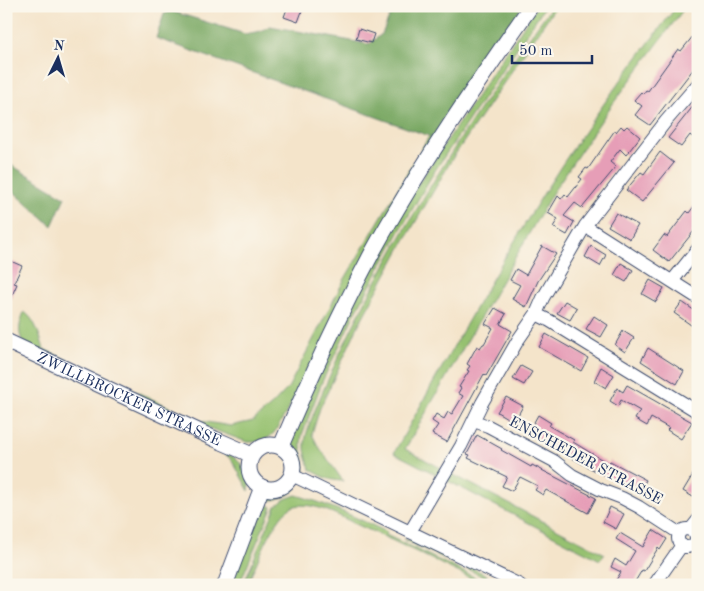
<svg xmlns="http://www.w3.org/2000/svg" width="704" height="591" font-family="'Old Standard TT',serif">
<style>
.green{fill:#96c16f;stroke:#587866}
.forest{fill:#78a762;stroke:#4a6b60}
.building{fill:#e69eb7}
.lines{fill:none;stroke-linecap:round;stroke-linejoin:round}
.minor-casing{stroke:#3c4a6e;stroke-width:14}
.major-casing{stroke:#3c4a6e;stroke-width:17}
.minor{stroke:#fff;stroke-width:12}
.major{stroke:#fff;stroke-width:15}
.labels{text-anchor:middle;stroke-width:4.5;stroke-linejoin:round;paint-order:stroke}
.street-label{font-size:15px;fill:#1b2f5e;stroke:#fbf7ec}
</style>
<rect width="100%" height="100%" fill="#fbf7ec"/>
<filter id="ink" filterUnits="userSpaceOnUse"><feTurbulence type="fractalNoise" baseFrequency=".02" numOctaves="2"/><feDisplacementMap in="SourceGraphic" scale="10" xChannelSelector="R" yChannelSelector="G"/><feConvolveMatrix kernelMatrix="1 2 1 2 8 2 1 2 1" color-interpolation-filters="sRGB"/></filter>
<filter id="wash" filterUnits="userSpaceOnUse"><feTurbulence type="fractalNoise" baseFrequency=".0096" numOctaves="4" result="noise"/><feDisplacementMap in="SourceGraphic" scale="20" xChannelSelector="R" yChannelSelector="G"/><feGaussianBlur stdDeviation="1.12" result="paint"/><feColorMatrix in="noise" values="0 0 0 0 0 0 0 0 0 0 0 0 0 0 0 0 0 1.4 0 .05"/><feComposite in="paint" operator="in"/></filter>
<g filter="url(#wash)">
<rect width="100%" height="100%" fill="#f4e4ca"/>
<!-- green -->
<path class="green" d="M 537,6 L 545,6 L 434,172 L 401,229 L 353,317 L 322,382 L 302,435 L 301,445 L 305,472 L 300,469 L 297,463 L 292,445 L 299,418 L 344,319 L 414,190 Z
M 552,6 L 556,6 L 452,159 L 400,249 L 359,324 L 320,408 L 312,434 L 317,444 L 343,481 C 330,481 321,476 310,469 C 308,461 304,451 305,443 C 306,431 311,421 315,410 C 323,390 332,371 341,351 C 399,229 472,115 552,6 Z
M 677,6 L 686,6 L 609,109 L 553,192 L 405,449 L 441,468 L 437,475 L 394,453 C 444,364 493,274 547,188 C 587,125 631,65 677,6 Z
M 429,136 L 433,140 L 286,413 C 275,432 272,443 247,442 L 187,420 L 23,342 C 17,331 20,323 24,312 C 35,318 40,337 44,349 L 200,421 L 231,426 L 253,421 L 273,404 L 288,388 L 343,282 Z
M 201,438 C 222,450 253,461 249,491 L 232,460 L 225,454 L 202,441 Z
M 450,473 L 605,554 L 600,560 L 446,480 Z
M 288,486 L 297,488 C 292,494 275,502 267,500 L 273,492 Z
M 296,495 C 328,504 357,518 387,532 L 386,535 L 491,585 L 484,585 C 443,565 402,544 360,526 C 345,519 328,509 311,506 C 303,505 296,504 289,509 C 274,518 255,567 247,585 L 243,585 L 276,506 L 285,499 Z
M 265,503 L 272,507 L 239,585 L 231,585 Z
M 403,539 L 413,540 L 487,575 L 486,578 Z"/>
<!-- forest -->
<path class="forest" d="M 394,6 L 523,6 L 433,140 L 429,136 L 156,38 L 164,14 L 171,11 L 245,34 L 261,31 L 270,26 L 368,44 L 382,34 Z
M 6,162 L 65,197 L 52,226 L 6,185 Z"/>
<g id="blocks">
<!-- building -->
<path class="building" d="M 288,6 L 304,6 L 298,22 L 284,17 Z
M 359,29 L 374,34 L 371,43 L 356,39 Z
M 698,30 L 698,63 L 650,125 L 635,115 L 642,106 L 634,100 L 641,92 L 643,94 L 646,90 L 648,91 L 678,49 L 681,51 Z
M 698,100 L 698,141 L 690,135 L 681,147 L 668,138 Z
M 621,126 L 624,129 L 627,126 L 640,137 L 626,155 L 620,149 L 610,162 L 616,167 L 582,208 L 575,203 L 564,216 L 574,222 L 567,235 L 553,227 L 558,219 L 548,213 L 558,196 L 561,199 L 565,194 L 568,197 L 582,179 L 579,177 L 586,168 L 588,169 L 615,130 L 616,132 Z
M 660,152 L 674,163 L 642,202 L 626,190 L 641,172 L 644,174 Z
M 698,201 L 698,226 L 669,262 L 653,250 L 664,235 L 667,237 L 687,211 L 689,213 Z
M 616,213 L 638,225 L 630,239 L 608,226 Z
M 542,246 L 556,254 L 538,281 L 526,307 L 512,299 L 520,285 L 510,280 L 516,269 L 526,275 Z
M 591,246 L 606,255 L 600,266 L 585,257 Z
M 6,259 L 22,266 L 14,283 L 17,284 L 6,309 Z
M 621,263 L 633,270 L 626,282 L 614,275 Z
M 650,280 L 664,288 L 656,302 L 642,294 Z
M 565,301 L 577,308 L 570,320 L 557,313 Z
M 682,302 L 698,313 L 698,330 L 674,313 Z
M 495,308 L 506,314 L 500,324 L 512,331 L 486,376 L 484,374 L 447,442 L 432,434 L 438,425 L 432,421 L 436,414 L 444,419 L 448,412 L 452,414 L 463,396 L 458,393 L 461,388 L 459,387 L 469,371 L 467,370 L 470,366 L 467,364 L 477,346 L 480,348 L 483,344 L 484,344 L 493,328 L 485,324 Z
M 594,316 L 608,325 L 601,337 L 586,329 Z
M 623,331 L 634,338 L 625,352 L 615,345 Z
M 546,334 L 588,358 L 581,371 L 539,347 Z
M 648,348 L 684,371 L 677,384 L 641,361 Z
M 521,366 L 532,372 L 524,385 L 513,379 Z
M 601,367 L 614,375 L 606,388 L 594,381 Z
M 627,385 L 692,422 L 681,439 L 667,430 L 669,428 L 651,418 L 647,426 L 635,419 L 640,411 L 621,400 L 618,406 L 610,401 L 617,388 L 623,392 Z
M 506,397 L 523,406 L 514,422 L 497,412 Z
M 538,415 L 551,423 L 549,426 L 574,440 L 573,442 L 609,464 L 610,461 L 646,480 L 639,493 L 588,467 L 528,433 Z
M 477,435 L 502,449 L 501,450 L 531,467 L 532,465 L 596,498 L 588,513 L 546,490 L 543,495 L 535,490 L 538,486 L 520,477 L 512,491 L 502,486 L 507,477 L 468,458 L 470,455 L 467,454 Z
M 698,466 L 698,500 L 683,491 Z
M 610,507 L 624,514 L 616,529 L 603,522 Z
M 653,530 L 667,539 L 660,550 L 658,548 L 644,571 L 642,570 L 633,585 L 613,585 L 621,572 L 611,567 L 615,559 L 626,566 L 635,551 L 616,539 L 620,533 L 643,547 Z"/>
</g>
</g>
<g filter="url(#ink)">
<use href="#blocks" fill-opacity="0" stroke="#3c4a6e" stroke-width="1"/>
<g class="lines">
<defs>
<path id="minor" d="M 585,226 L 698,298
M 673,280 L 698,249
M 536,314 L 550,321 L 698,412
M 474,421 L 488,426 L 554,461 L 572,475 L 601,490 L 622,498 L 639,507 L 679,533
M 292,475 L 520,585
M678 538a9 9 0 1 1 18 0a9 9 0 1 1-18 0Z
M 690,530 L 698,520
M 410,532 L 461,446 L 482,403 L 518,340 L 536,314 L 543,298 L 585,226 L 666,121 L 698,84
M 654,585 L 682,545"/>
<g id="major">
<path id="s1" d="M 6,341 L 215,439 L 252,455"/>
<circle cx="271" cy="467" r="22"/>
<path d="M 281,446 C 309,380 339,315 373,251 C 420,166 475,86 531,6"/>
<path d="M 225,585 L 262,487"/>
</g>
</defs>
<!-- minor casing -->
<use href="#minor" class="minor-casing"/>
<!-- major casing -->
<use href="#major" class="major-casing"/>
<!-- minor -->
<use href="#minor" class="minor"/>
<!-- major -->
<use href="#major" class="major"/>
</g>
</g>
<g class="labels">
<!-- street labels -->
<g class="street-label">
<text dy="5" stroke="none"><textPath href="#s1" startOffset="136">ZWILLBROCKER STRASSE</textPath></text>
<text transform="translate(586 460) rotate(28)" y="5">ENSCHEDER STRASSE</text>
</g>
</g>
<!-- margin -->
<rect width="704" height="591" fill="none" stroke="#fbf7ec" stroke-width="25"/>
<!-- north arrow -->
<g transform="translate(58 58) rotate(5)" stroke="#fbf7ec" stroke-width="4" paint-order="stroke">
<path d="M0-4L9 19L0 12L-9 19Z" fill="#1b2f5e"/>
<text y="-8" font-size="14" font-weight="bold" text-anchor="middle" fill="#1b2f5e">N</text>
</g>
<!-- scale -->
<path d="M512 55v8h80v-8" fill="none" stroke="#1b2f5e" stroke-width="2.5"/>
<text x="519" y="55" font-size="15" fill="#1b2f5e" stroke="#fbf7ec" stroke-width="4" paint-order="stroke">50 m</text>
</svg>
